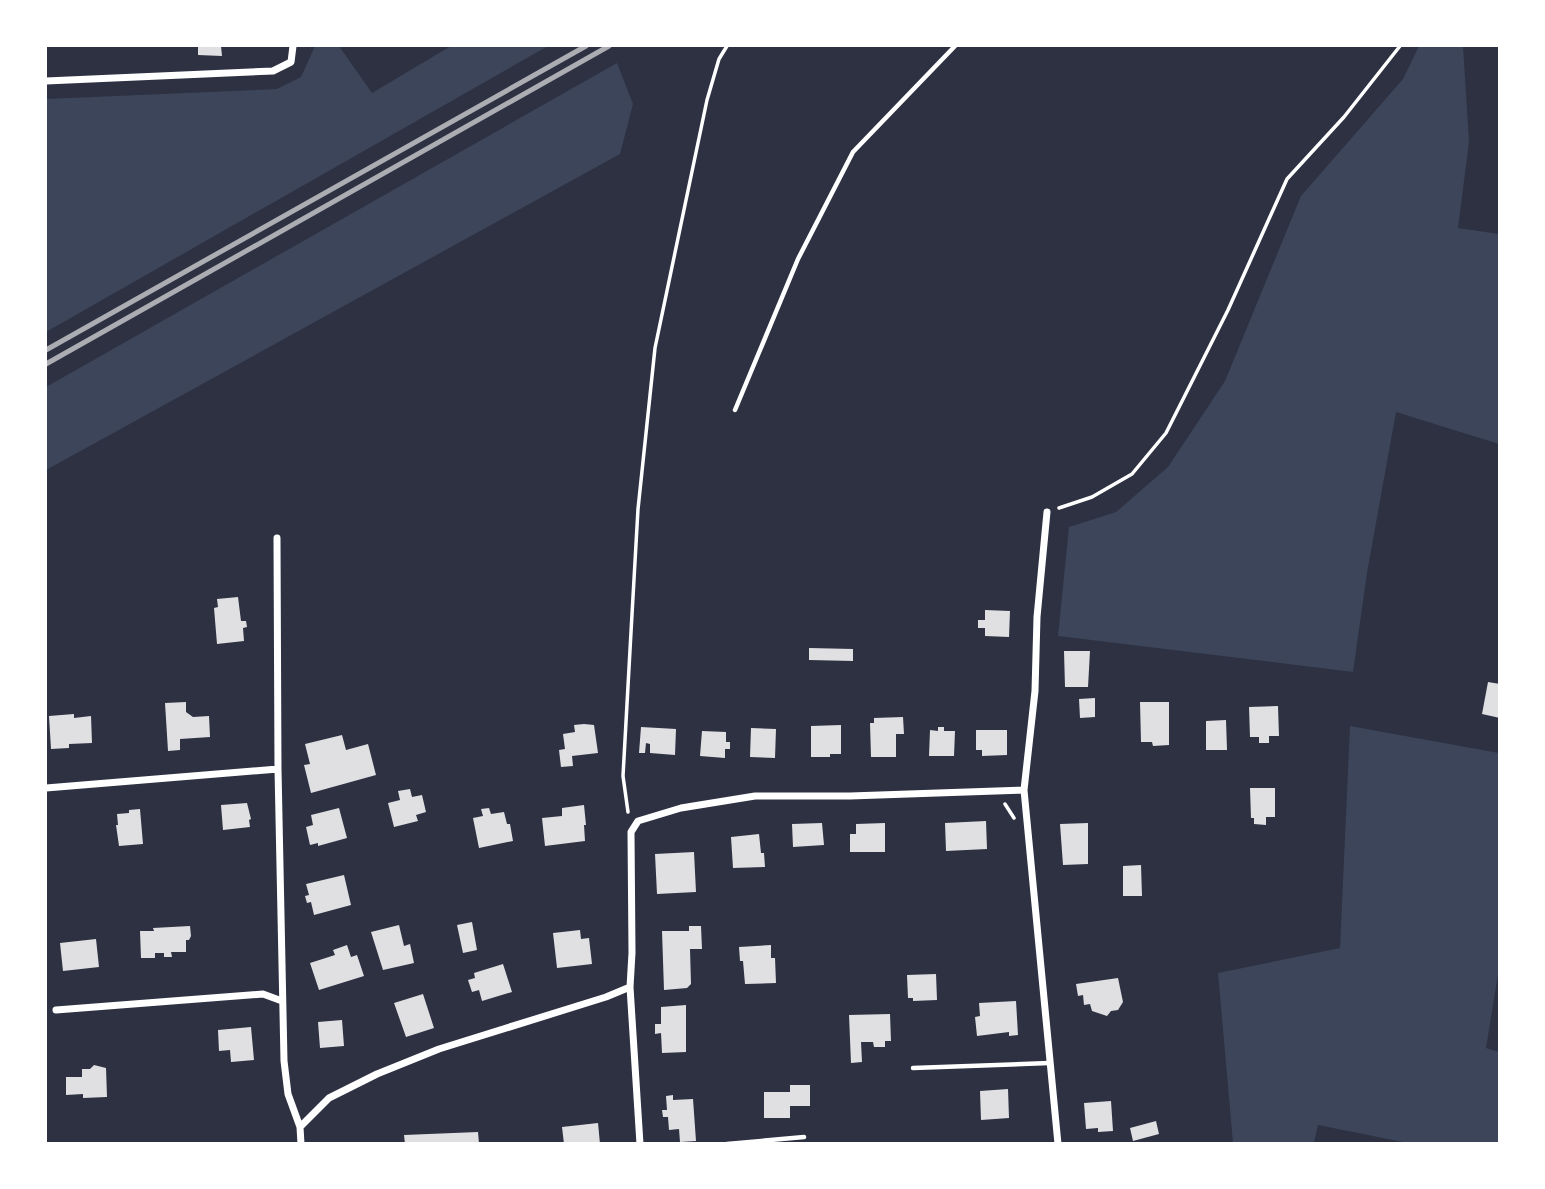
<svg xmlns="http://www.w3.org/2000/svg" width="1545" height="1189" font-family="'Sofia Sans Condensed',sans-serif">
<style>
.green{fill:#3c4559}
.building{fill:#e0e0e3}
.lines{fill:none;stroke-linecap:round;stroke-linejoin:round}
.path{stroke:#fff;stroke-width:3.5}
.service{stroke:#fff;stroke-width:4.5}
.minor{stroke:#fff;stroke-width:7}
.rail{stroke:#abadb3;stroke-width:5}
</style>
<rect width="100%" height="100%" fill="#2d3142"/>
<!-- green -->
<path class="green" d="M 315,46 L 339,46 L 372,93 L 451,46 L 548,46 L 46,332 L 46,99 L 277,89 L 301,77 Z
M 1419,46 L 1463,46 L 1469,142 L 1458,228 L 1499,234 L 1499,444 L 1396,412 L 1367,573 L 1353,672 L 1058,636 L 1069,527 L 1116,512 L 1168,467 L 1225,381 L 1301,196 L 1403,79 Z
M 617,63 L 633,104 L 620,154 L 46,470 L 46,387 Z
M 1350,726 L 1499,753 L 1499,968 L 1486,1048 L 1499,1052 L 1499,1143 L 1408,1143 L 1318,1125 L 1314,1143 L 1233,1143 L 1218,973 L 1340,948 Z"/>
<!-- building -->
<path class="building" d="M 198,46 L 221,46 L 222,56 L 198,55 Z
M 238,597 L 241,621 L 246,621 L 247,627 L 243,628 L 244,641 L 217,644 L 214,608 L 218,607 L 217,599 Z
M 985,610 L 1010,611 L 1009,637 L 985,636 L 985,628 L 978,628 L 978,620 L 985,620 Z
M 809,648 L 853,649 L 853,661 L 809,660 Z
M 1064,651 L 1090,651 L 1088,687 L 1065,687 Z
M 1488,682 L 1500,684 L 1500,718 L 1482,714 Z
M 1095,698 L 1095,717 L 1080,718 L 1079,699 Z
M 186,702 L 186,712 L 193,717 L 209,716 L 210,737 L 180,739 L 180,750 L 168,751 L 165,703 Z
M 1140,702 L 1169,702 L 1169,745 L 1153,746 L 1152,742 L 1141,742 Z
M 1278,706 L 1279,736 L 1269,736 L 1269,743 L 1259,743 L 1259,737 L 1250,737 L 1249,707 Z
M 74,714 L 74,718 L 91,716 L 92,743 L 69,744 L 69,748 L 51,749 L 49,716 Z
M 903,717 L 904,734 L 896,734 L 896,757 L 871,757 L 870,723 L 874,723 L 874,718 Z
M 1226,720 L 1227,750 L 1206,750 L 1206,721 Z
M 584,724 L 594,725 L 598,753 L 572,756 L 573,766 L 561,767 L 559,750 L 565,749 L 563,734 L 575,732 L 574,725 Z
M 841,725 L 841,754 L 830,754 L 830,757 L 811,757 L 811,726 Z
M 641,727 L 676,729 L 675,755 L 650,753 L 650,744 L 646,743 L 645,753 L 639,753 Z
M 938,727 L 944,727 L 944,731 L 955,731 L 954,756 L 929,756 L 930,730 L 938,731 Z
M 751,728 L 776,729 L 775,758 L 750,757 Z
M 976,730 L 1007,730 L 1007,755 L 982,756 L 982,750 L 976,750 Z
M 702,731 L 726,732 L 726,742 L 730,742 L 730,749 L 725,749 L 725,758 L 700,756 Z
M 342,735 L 346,750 L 368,744 L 376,775 L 311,793 L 304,765 L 310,764 L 305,744 Z
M 1250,788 L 1275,788 L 1275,817 L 1266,817 L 1266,825 L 1254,824 L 1254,818 L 1251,818 Z
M 410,789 L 412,797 L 422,795 L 426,812 L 416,815 L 418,821 L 394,827 L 388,803 L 400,800 L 398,791 Z
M 247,803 L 251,819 L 249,820 L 250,827 L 223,830 L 221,805 Z
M 584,805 L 586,825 L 584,825 L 585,841 L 545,846 L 542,818 L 562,816 L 562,808 Z
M 339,808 L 347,838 L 318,846 L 318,843 L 310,845 L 306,827 L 313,825 L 311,815 Z
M 489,808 L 491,814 L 504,812 L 507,824 L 510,824 L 513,841 L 479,848 L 473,818 L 483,816 L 481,809 Z
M 140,809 L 143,844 L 119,846 L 116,825 L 118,825 L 117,814 L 129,813 L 129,810 Z
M 986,821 L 987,849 L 946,851 L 945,823 Z
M 822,823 L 824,845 L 793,847 L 792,824 Z
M 885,823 L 885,852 L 850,852 L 850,834 L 856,834 L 856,824 Z
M 1088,823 L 1088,864 L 1063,865 L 1060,824 Z
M 759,834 L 761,853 L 764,853 L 765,867 L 733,868 L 731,837 Z
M 694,852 L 696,892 L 657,894 L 655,854 Z
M 1141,865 L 1142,896 L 1123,896 L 1123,866 Z
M 344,875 L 351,905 L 314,915 L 311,902 L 307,903 L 305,896 L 309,895 L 306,884 Z
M 472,922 L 477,950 L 463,953 L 457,925 Z
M 399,925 L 404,946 L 410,944 L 414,963 L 383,970 L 371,932 Z
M 190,926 L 191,936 L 189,940 L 186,940 L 186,952 L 171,952 L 172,957 L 164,957 L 164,953 L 155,953 L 155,958 L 141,958 L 140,931 L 154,931 L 153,928 Z
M 689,926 L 701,926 L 702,949 L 690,949 L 691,984 L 687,988 L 664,990 L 662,931 L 689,931 Z
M 580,930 L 581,939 L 589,938 L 592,964 L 557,968 L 553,933 Z
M 96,939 L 99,967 L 63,971 L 60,943 Z
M 347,945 L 351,957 L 357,955 L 364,976 L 319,990 L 310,963 L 335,955 L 333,950 Z
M 771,945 L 771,958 L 775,958 L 776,983 L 745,984 L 743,961 L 740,961 L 739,947 Z
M 503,964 L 512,992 L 482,1001 L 479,990 L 472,992 L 468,980 L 475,978 L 474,973 Z
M 936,974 L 937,1000 L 913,1001 L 913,998 L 908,998 L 907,975 Z
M 1118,978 L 1123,1002 L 1118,1010 L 1111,1011 L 1107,1016 L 1092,1011 L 1090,1004 L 1084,1005 L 1083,995 L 1078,996 L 1076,984 Z
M 423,994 L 434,1028 L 406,1037 L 394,1003 Z
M 1016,1001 L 1018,1035 L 1009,1036 L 1009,1032 L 977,1036 L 975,1017 L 980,1016 L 979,1003 Z
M 686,1005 L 686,1052 L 662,1053 L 661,1033 L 655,1034 L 655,1024 L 661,1024 L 661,1007 Z
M 890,1014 L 891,1041 L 885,1041 L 885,1047 L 874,1047 L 873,1042 L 861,1042 L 862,1062 L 851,1063 L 849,1015 Z
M 342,1020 L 344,1046 L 320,1048 L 318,1022 Z
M 251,1027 L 254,1060 L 231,1062 L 230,1050 L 219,1051 L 218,1030 Z
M 94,1065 L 106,1068 L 107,1097 L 83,1098 L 83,1094 L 66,1095 L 66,1077 L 82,1077 L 82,1069 L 90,1069 Z
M 790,1085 L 810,1085 L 810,1106 L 790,1106 L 790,1118 L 764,1118 L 764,1092 L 790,1092 Z
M 1008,1089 L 1009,1118 L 981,1120 L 980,1091 Z
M 673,1095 L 673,1100 L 693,1099 L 696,1141 L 680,1142 L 679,1129 L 669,1130 L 668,1117 L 663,1117 L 662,1110 L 667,1110 L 666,1096 Z
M 1111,1101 L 1113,1131 L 1098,1132 L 1098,1128 L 1086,1129 L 1084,1103 Z
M 1156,1121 L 1159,1134 L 1133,1141 L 1130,1128 Z
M 598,1123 L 600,1144 L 564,1144 L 562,1127 Z
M 478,1132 L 479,1144 L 405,1144 L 404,1135 Z"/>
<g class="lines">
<!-- path -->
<path class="path" d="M 1059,508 L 1092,497 L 1132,474 L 1166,433 L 1228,310 L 1287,179 L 1344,117 L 1400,46
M 1005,804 L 1014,818
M 628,812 L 623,776 L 631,632 L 638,509 L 655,348 L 707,100 L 719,59 L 727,46"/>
<!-- service -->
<path class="service" d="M 735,410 L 798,259 L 853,152 L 955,46
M 913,1068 L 1049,1063
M 727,1144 L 804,1137"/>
<!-- minor -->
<path class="minor" d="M 46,81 L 273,71 L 291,62 L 293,46
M 1047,512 L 1037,617 L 1035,691 L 1024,790 L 1058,1144
M 277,538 L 278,769 L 284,1061 L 288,1094 L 300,1127
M 46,788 L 278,769
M 56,1010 L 263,994 L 282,1001
M 301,1144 L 300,1127 L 329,1098 L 377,1074 L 439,1049 L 606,997 L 630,987
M 640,1144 L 630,987 L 632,953 L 631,832 L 638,821 L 681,808 L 755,796 L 850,796 L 1024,790"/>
<!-- rail -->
<path class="rail" d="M 46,350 L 586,46
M 46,364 L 609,46"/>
</g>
<!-- border -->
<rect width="1545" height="1189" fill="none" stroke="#ffffff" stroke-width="94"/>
</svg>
